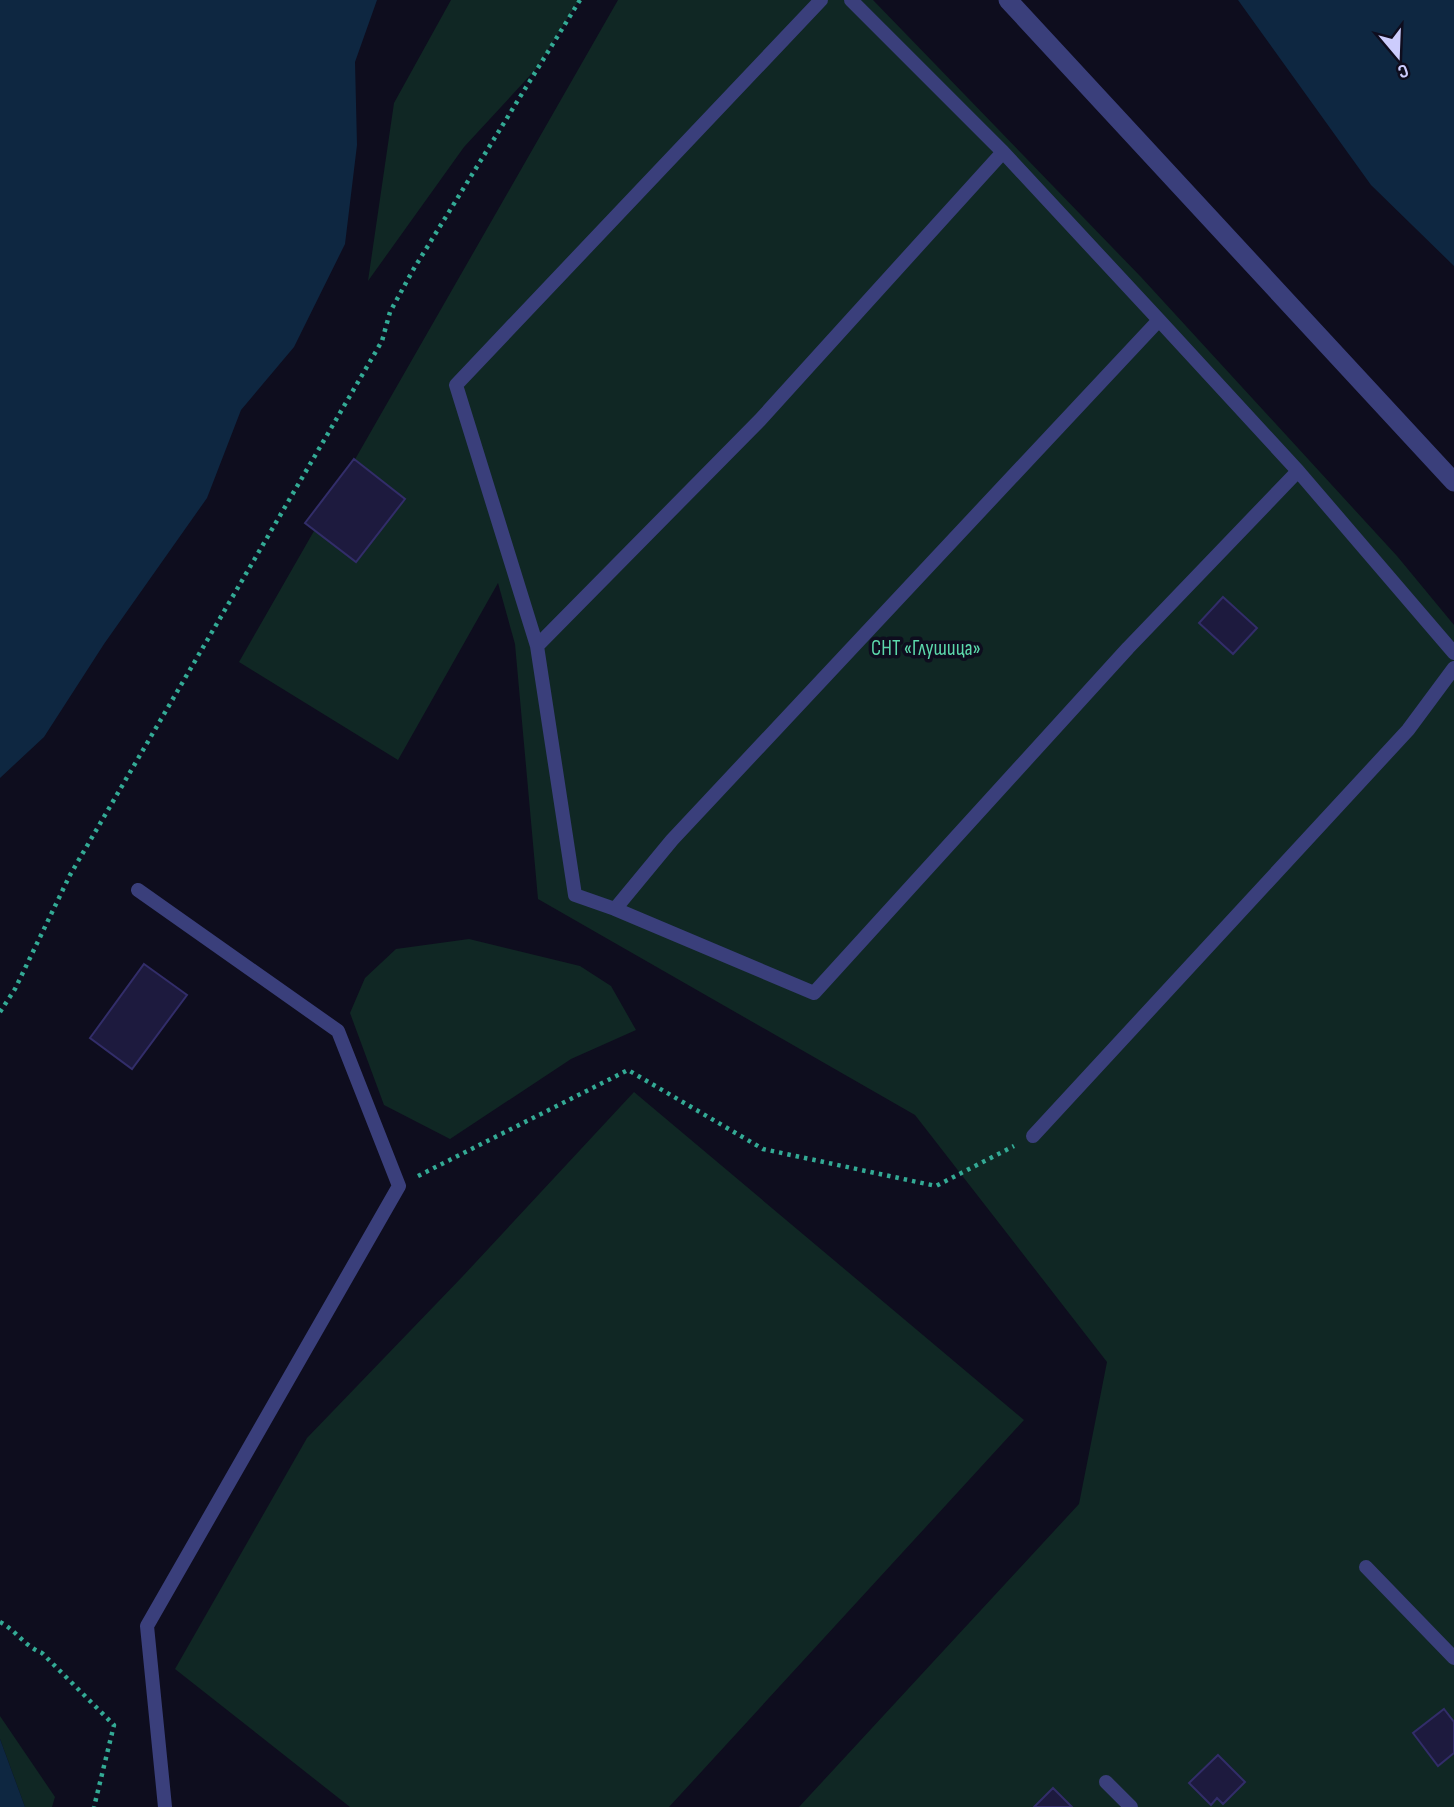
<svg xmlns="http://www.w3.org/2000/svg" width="1454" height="1807" font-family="'Sofia Sans Condensed',sans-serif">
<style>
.green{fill:#102724}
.water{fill:#0e2741}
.building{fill:#1d1a3e;stroke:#322d69;stroke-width:2}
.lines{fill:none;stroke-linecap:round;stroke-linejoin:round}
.path{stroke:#33aa95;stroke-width:4.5;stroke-dasharray:3.5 5;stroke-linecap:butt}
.service{stroke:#3a3f7b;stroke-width:14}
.minor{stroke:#3a3f7b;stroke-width:19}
.labels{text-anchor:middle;stroke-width:7;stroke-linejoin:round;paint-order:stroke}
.park-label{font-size:21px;fill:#5cd8ab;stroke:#0e0d1e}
</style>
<rect width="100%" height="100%" fill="#0e0d1e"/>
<!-- green -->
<path class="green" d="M 451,0 L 579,0 L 536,69 L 464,147 L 368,281 L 394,103 Z
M 618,0 L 873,0 L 1141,277 L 1397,556 L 1454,625 L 1454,1807 L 799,1807 L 1079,1504 L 1107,1362 L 915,1115 L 538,899 L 515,644 L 498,583 L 398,760 L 239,662 Z
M 469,939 L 580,966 L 611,986 L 636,1030 L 571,1059 L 450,1139 L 384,1105 L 350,1013 L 365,978 L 396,949 Z
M 634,1092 L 1024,1420 L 669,1807 L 350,1807 L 175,1669 L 307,1438 L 463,1276 Z
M 0,1716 L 55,1797 L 52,1807 L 25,1807 L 0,1739 Z"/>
<!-- water -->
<path class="water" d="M 0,0 L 377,0 L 355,62 L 357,145 L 345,244 L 294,347 L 241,410 L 207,498 L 104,644 L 44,737 L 0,778 Z
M 1238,0 L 1454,0 L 1454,266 L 1371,185 Z
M 0,1739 L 25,1807 L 0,1807 Z"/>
<!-- building -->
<path class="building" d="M 354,459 L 405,499 L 356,562 L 305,523 Z
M 1223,597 L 1257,628 L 1233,654 L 1199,623 Z
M 144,964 L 187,995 L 132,1069 L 90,1038 Z
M 1444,1709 L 1454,1722 L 1454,1753 L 1438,1766 L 1413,1733 Z
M 1218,1755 L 1245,1782 L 1223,1804 L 1217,1798 L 1211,1805 L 1189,1783 Z
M 1053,1788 L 1072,1807 L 1034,1807 Z"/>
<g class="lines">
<!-- path -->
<path class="path" d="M 0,1012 L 15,989 L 70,875 L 382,341 L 390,312 L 413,270 L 580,0
M 418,1176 L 628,1070 L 763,1149 L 936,1186 L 1014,1146
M 0,1622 C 17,1631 24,1646 42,1653 L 114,1725 L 94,1807"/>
<!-- service -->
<path class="service" d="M 851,0 L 1003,152
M 1298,471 L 1159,320 L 672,840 L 615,909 L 814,993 L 1128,648 L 1298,471 L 1454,653
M 537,646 L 456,385 L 821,0
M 138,890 L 338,1031 L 399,1186 L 147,1626 L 165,1807
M 615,909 L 575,895 L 537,646 L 760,420 L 1003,152 L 1159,320
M 1033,1136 L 1408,730 L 1454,668
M 1366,1567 L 1454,1658
M 1106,1782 L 1131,1807"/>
<!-- minor -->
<path class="minor" d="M 1008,0 L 1454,482"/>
</g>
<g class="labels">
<!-- park labels -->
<g class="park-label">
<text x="926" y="655">СНТ «Глушица»</text>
</g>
</g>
<!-- north arrow -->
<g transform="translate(1398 56) rotate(161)" stroke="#0e0d1e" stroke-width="5" paint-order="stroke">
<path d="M0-5L12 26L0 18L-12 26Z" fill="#ccccfd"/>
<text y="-10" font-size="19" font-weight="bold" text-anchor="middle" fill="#ccccfd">С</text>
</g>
</svg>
